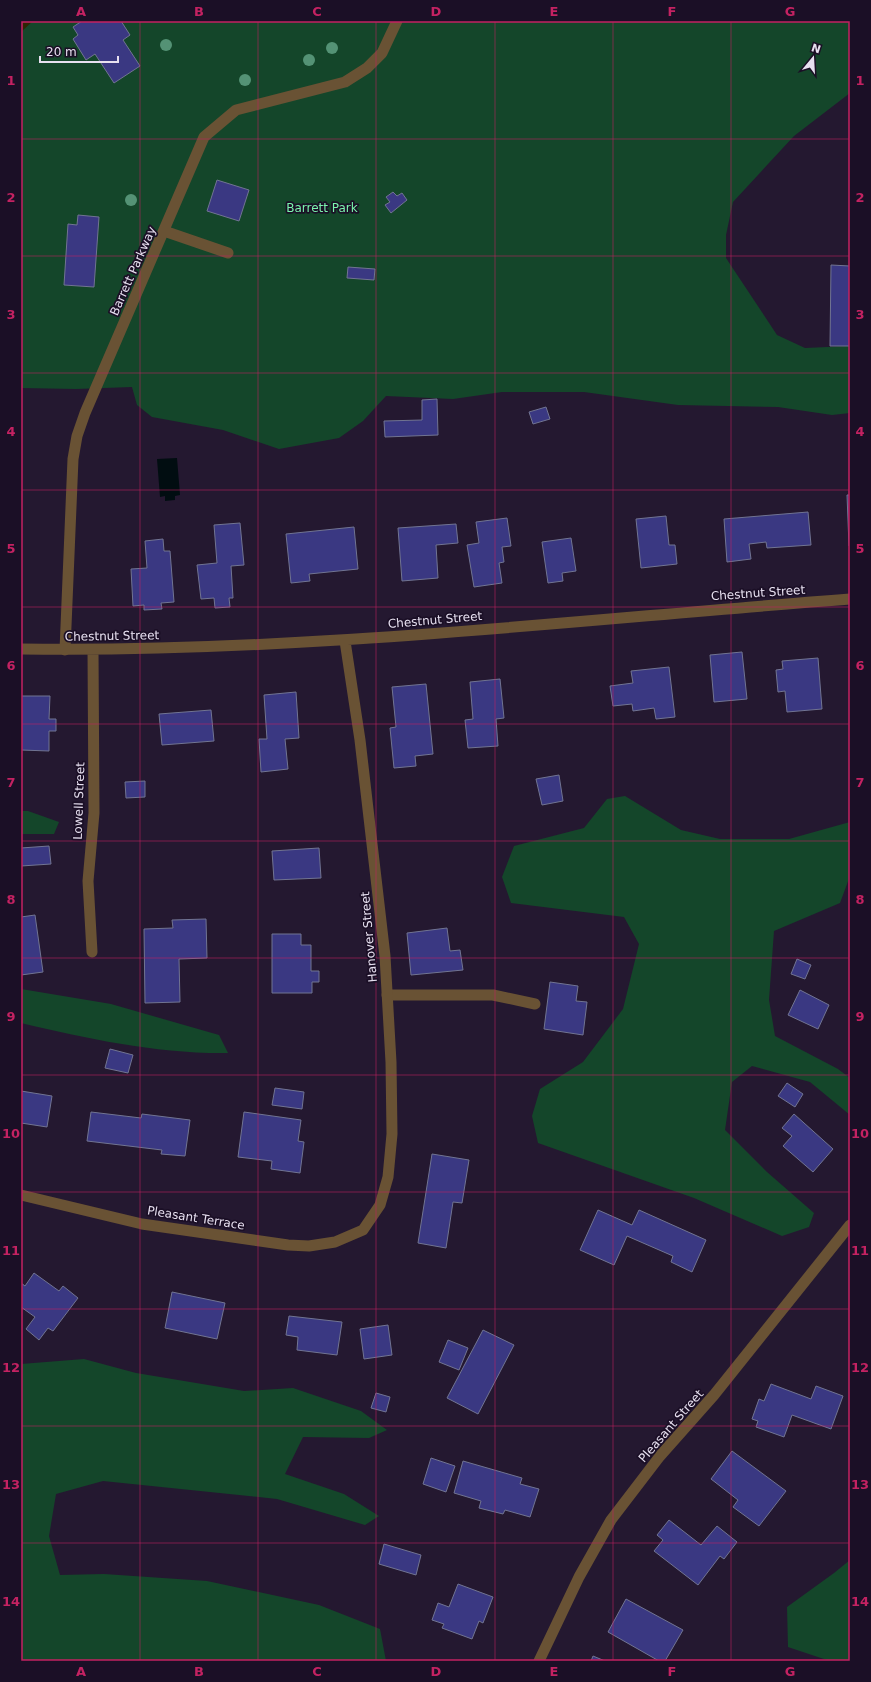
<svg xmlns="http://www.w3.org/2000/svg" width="871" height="1682" font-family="'DejaVu Sans',sans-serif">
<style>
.green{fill:#14462a}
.sand{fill:#2d2504}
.water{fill:#010d11}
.building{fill:#3a3882;stroke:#717492}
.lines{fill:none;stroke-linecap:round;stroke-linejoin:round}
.service{stroke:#695234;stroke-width:11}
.minor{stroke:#695234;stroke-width:11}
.tertiary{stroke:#695234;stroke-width:11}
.tree{fill:#549275}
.grid{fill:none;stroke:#c42262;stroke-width:1;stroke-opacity:0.55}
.labels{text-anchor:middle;stroke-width:3.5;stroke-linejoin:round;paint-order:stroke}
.park-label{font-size:12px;fill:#7bf5ad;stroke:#1b0f26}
.street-label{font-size:12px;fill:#e7e0f0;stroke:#1b0f26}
.neatline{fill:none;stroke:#c42262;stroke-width:1.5}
.grid-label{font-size:13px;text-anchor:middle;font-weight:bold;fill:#c42262}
</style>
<rect width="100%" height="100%" fill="#241830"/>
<!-- green -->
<path class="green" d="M 21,21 L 850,21 L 850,93 L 794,136 L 733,202 L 726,235 L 726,258 L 777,335 L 805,348 L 850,346 L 850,413 L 832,415 L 778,407 L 678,405 L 584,392 L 502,392 L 453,399 L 386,396 L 363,421 L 339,438 L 279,449 L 223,430 L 152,417 L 137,405 L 132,387 L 76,389 L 21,388 Z
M 625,796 L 681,830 L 720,839 L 789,839 L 850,822 L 850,876 L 840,903 L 774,931 L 769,1000 L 775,1036 L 838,1069 L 850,1078 L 850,1115 L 810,1082 L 752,1066 L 732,1082 L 725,1130 L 767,1172 L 814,1213 L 809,1227 L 782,1236 L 694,1198 L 538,1143 L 532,1116 L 540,1089 L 583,1062 L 623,1009 L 639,944 L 624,917 L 511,903 L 502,877 L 514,846 L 584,828 L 607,799 Z
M 21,811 L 28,811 L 59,822 L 54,834 L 21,834 Z
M 21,989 L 111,1004 L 219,1035 L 228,1053 C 158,1054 89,1039 21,1023 Z
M 84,1359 L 136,1373 L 244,1391 L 293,1388 L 361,1411 L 387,1430 L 369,1438 L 303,1437 L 285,1474 L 344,1494 L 379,1516 L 365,1525 L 277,1499 L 103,1481 L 56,1494 L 49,1536 L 60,1575 L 104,1574 L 207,1581 L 319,1605 L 380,1629 L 386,1661 L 21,1661 L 21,1364 Z
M 850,1560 L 850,1661 L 830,1661 L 788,1647 L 787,1607 L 834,1573 Z"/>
<!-- sand -->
<path class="sand" d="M 21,21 L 33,21 L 21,32 Z"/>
<!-- water -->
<path class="water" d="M 177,458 L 180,495 L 175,496 L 175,500 L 165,501 L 165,496 L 160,497 L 157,459 Z"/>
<!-- building -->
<path class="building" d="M 82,21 L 121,21 L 130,35 L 123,40 L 140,66 L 114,83 L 95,54 L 86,60 L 73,39 L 78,35 L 73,27 Z
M 217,180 L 249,190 L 239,221 L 207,211 Z
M 393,192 L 397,196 L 402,193 L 407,200 L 391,213 L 385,205 L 390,202 L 386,197 Z
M 78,215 L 99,217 L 94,287 L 64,285 L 68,224 L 77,225 Z
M 831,265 L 850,266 L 850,346 L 830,346 Z
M 348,267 L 375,269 L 374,280 L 347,278 Z
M 437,399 L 438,435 L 385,437 L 384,421 L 422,420 L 422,400 Z
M 546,407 L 550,419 L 533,424 L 529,412 Z
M 847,495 L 850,495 L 850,546 L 849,546 Z
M 808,512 L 811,545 L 767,548 L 766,542 L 749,544 L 751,559 L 727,562 L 724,519 Z
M 666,516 L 669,545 L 675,545 L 677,564 L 641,568 L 636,519 Z
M 507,518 L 511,546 L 502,547 L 504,562 L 499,563 L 502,583 L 474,587 L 467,545 L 479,543 L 476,522 Z
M 240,523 L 244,565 L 231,566 L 233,598 L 229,598 L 230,607 L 215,608 L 214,598 L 201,599 L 197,565 L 217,563 L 214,525 Z
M 456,524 L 458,543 L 436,545 L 438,578 L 402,581 L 398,528 Z
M 354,527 L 358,569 L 309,574 L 310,581 L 291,583 L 286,534 Z
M 571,538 L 576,571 L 562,573 L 563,581 L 548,583 L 542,542 Z
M 163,539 L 164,551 L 170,551 L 174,602 L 161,603 L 162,609 L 144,610 L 144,605 L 133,606 L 131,569 L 147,568 L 145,541 Z
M 742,652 L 747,699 L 714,702 L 710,655 Z
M 818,658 L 822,709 L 787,712 L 785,691 L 778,692 L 776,670 L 783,669 L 782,661 Z
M 669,667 L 675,717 L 656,719 L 654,708 L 633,711 L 632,704 L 613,706 L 610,686 L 633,683 L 631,671 Z
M 500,679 L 504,718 L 496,719 L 498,746 L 468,748 L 465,720 L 473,719 L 470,682 Z
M 426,684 L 433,754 L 415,756 L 416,766 L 394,768 L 390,728 L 396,727 L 392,687 Z
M 296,692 L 299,738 L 285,739 L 288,769 L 261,772 L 259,739 L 267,739 L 264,695 Z
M 21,696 L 50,696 L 49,719 L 56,719 L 56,731 L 49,731 L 49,751 L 21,750 Z
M 211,710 L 214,741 L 162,745 L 159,714 Z
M 559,775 L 563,801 L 542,805 L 536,779 Z
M 145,781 L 145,797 L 126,798 L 125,782 Z
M 49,846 L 51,864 L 21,866 L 21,848 Z
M 319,848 L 321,878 L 274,880 L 272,851 Z
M 35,915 L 43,972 L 21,975 L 21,917 Z
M 206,919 L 207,958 L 179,959 L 180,1002 L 145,1003 L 144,929 L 173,928 L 172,920 Z
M 447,928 L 450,951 L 460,950 L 463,970 L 411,975 L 407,933 Z
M 272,934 L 301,934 L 301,945 L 311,945 L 311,971 L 319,971 L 319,982 L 312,982 L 312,993 L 272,993 Z
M 797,959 L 811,965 L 805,979 L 791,974 Z
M 550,982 L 578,986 L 576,1001 L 587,1002 L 583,1035 L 544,1029 Z
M 800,990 L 829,1005 L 818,1029 L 788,1015 Z
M 110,1049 L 133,1055 L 128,1073 L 105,1068 Z
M 787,1083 L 803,1094 L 795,1107 L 778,1096 Z
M 275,1088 L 304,1092 L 302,1109 L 272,1105 Z
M 21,1091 L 52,1096 L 47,1127 L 21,1123 Z
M 91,1112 L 141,1118 L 142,1114 L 190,1120 L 185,1156 L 161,1154 L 162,1150 L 87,1141 Z
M 244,1112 L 301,1120 L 298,1141 L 304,1142 L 300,1173 L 271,1169 L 272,1161 L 238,1157 Z
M 794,1114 L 833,1149 L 813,1172 L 783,1146 L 792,1136 L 782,1128 Z
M 432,1154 L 469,1160 L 462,1203 L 453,1202 L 446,1248 L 418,1243 Z
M 598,1210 L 632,1225 L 639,1210 L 706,1240 L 692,1272 L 671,1262 L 673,1256 L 627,1236 L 614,1265 L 580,1250 Z
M 34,1273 L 59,1291 L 63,1286 L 78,1298 L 53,1331 L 48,1328 L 39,1340 L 26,1329 L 35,1317 L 21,1307 L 21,1283 L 25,1286 Z
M 172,1292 L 225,1303 L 217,1339 L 165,1328 Z
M 289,1316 L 342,1322 L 337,1355 L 297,1350 L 298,1337 L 286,1335 Z
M 388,1325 L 392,1355 L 364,1359 L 360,1329 Z
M 483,1330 L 514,1345 L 478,1414 L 447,1398 Z
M 448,1340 L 468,1348 L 459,1370 L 439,1362 Z
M 771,1384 L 811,1399 L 816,1386 L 843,1396 L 831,1429 L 792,1415 L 784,1437 L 756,1427 L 758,1421 L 752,1419 L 759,1399 L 764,1401 Z
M 376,1393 L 390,1397 L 386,1412 L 371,1408 Z
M 732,1451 L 786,1491 L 759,1526 L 733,1507 L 738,1500 L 711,1479 Z
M 431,1458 L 455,1466 L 446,1492 L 423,1484 Z
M 463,1461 L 522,1478 L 520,1484 L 539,1489 L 530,1517 L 505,1510 L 503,1514 L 479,1508 L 481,1501 L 454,1493 Z
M 669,1520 L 701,1545 L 717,1526 L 737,1542 L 724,1559 L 720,1556 L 698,1585 L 654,1551 L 663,1540 L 657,1535 Z
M 384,1544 L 421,1555 L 416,1575 L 379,1564 Z
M 458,1584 L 493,1597 L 483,1623 L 479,1621 L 472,1639 L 442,1628 L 444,1624 L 432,1620 L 438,1603 L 449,1607 Z
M 626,1599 L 683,1630 L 665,1661 L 659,1661 L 608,1632 Z
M 593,1656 L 605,1661 L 591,1661 Z"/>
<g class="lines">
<!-- service -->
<path class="service" d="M 164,231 L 228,253
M 65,650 L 73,459 L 77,436 L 85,413 L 204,137 L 236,110 L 345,82 L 367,68 L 382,53 L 397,21
M 387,995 L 493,995 L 535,1004"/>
<!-- minor -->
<path class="minor" d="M 21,649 C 298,653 574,620 850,599
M 92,952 L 88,881 L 94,813 L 93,650
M 21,1195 L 142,1224 L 288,1245 L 309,1246 L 335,1242 L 363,1230 L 380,1205 L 388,1177 L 392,1134 L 391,1062 L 385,956 L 360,740 L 345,641"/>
<!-- tertiary -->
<path class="tertiary" d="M 539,1661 L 579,1577 L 611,1520 L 660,1456 L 714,1395 L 850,1225"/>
</g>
<!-- trees -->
<g class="tree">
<circle cx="166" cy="45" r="6"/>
<circle cx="332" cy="48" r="6"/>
<circle cx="309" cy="60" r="6"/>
<circle cx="245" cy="80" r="6"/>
<circle cx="131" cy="200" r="6"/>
</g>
<!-- grid -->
<path class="grid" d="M 140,21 L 140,1661M 258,21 L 258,1661M 376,21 L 376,1661M 495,21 L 495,1661M 613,21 L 613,1661M 731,21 L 731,1661M 21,139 L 850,139M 21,256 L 850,256M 21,373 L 850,373M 21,490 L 850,490M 21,607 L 850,607M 21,724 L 850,724M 21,841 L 850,841M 21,958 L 850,958M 21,1075 L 850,1075M 21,1192 L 850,1192M 21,1309 L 850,1309M 21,1426 L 850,1426M 21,1543 L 850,1543"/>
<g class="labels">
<!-- park labels -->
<g class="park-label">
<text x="322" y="212">Barrett Park</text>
</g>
<!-- street labels -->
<g class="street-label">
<text transform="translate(133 271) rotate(-66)" y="4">Barrett Parkway</text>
<text transform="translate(758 593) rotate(-4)" y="4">Chestnut Street</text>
<text transform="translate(435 620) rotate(-5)" y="4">Chestnut Street</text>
<text transform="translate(112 636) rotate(-1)" y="4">Chestnut Street</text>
<text transform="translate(79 801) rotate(-88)" y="4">Lowell Street</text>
<text transform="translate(369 937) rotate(-95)" y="4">Hanover Street</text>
<text transform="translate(196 1218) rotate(9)" y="4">Pleasant Terrace</text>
<text transform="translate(671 1426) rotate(-49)" y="4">Pleasant Street</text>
</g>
</g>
<!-- border -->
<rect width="871" height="1682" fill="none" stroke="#1b0f26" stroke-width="44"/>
<!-- north arrow -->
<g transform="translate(813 58) rotate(18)" stroke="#1b0f26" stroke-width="3" paint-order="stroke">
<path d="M0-3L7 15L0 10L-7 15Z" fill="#e7e0f0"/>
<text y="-6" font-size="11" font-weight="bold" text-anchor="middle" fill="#e7e0f0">N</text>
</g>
<!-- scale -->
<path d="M40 56v6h78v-6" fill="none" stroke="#e7e0f0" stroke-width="2"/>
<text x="46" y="56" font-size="12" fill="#e7e0f0" stroke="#1b0f26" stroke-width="3" paint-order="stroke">20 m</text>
<rect x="22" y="22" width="827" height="1638" class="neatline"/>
<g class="grid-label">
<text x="81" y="16">A</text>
<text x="199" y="16">B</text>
<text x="317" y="16">C</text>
<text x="436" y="16">D</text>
<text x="554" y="16">E</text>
<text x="672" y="16">F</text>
<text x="790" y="16">G</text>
<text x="11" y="85">1</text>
<text x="860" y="85">1</text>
<text x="11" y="202">2</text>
<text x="860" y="202">2</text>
<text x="11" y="319">3</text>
<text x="860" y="319">3</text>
<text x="11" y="436">4</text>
<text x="860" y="436">4</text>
<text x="11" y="553">5</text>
<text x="860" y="553">5</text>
<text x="11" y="670">6</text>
<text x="860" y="670">6</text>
<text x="11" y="787">7</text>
<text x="860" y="787">7</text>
<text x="11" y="904">8</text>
<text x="860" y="904">8</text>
<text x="11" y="1021">9</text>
<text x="860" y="1021">9</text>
<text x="11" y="1138">10</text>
<text x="860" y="1138">10</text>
<text x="11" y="1255">11</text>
<text x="860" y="1255">11</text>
<text x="11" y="1372">12</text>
<text x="860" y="1372">12</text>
<text x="11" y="1489">13</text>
<text x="860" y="1489">13</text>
<text x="11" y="1606">14</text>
<text x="860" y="1606">14</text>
<text x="81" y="1676">A</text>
<text x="199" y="1676">B</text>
<text x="317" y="1676">C</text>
<text x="436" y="1676">D</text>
<text x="554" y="1676">E</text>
<text x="672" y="1676">F</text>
<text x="790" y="1676">G</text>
</g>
</svg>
